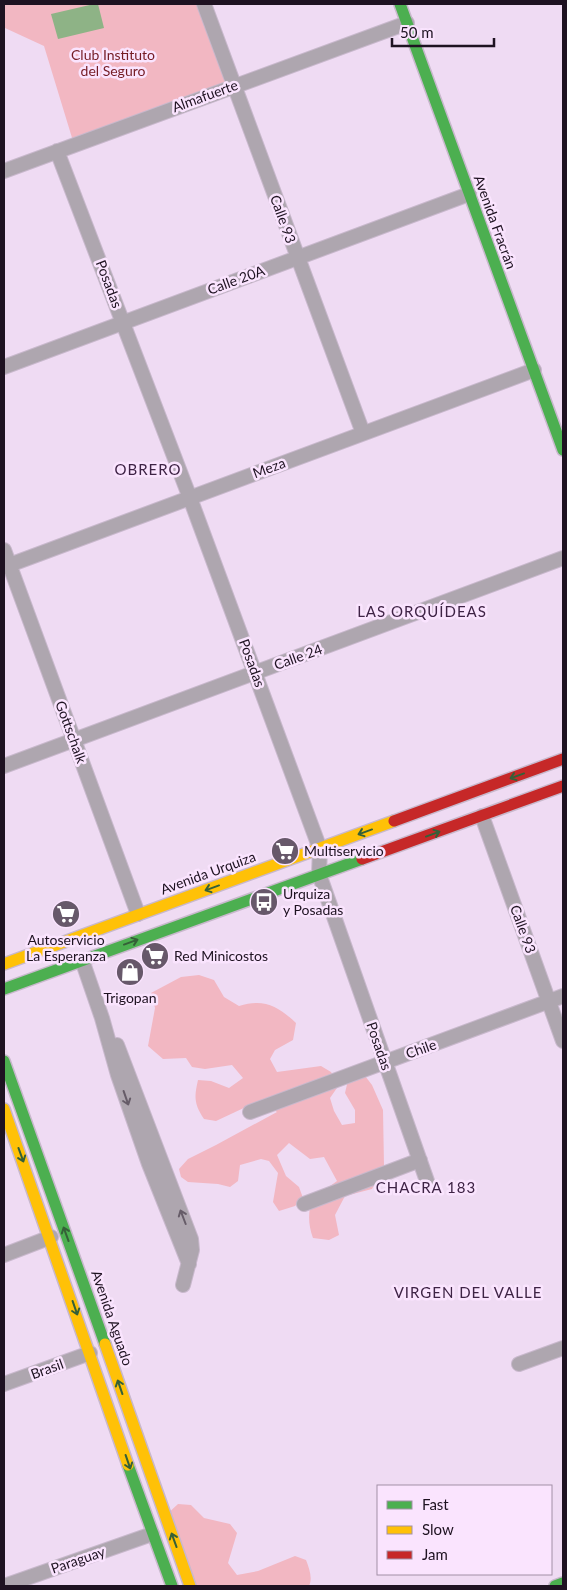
<svg xmlns="http://www.w3.org/2000/svg" width="567" height="1590" font-family="Lato,sans-serif">
<style>
.green{fill:#f2b7c2}
.water{fill:#8eb386}
.lines{fill:none;stroke-linecap:round;stroke-linejoin:round}
.street-casing{stroke:#c8b8cc;stroke-width:16}
.fast-casing{stroke:#c8b8cc;stroke-width:14}
.slow-casing{stroke:#c8b8cc;stroke-width:14}
.jam-casing{stroke:#c8b8cc;stroke-width:14}
.street{stroke:#aea6af;stroke-width:14}
.fast{stroke:#4caf50;stroke-width:11}
.slow{stroke:#ffc107;stroke-width:11}
.jam{stroke:#c62828;stroke-width:11}
.oneway{stroke:#356038}
.oneway2{stroke:#665c68}
.labels{text-anchor:middle;stroke-width:5;stroke-linejoin:round;paint-order:stroke}
.park-label{font-size:14px;fill:#741b24;stroke:#fae4fe}
.street-label{font-size:14px;fill:#1e1221;stroke:#fae4fe}
.poi-label{font-size:14px;fill:#1e1221;stroke:#fae4fe;text-anchor:start}
.neighbourhood-label{font-size:15px;letter-spacing:1px;fill:#3e2345;stroke:#fae4fe}
</style>
<rect width="100%" height="100%" fill="#efdbf3"/>
<!-- green -->
<path class="green" d="M 4,4 L 198,4 L 228,86 L 73,141 L 44,46 L 5,28 L 4,22 Z
M 199,975 L 214,980 L 224,997 L 239,1006 C 264,998 278,1006 296,1023 L 293,1040 L 275,1050 L 270,1059 L 277,1072 L 321,1066 L 331,1072 L 339,1085 L 330,1098 L 334,1111 L 342,1125 L 355,1123 L 355,1110 L 345,1093 L 349,1076 L 362,1072 L 372,1085 L 383,1110 L 384,1166 L 372,1189 L 345,1196 L 335,1215 L 339,1235 L 329,1240 L 313,1238 C 308,1224 308,1213 312,1199 L 337,1181 L 324,1157 L 310,1159 L 289,1143 L 277,1155 L 286,1176 L 299,1187 L 303,1198 L 295,1206 L 279,1211 L 273,1202 L 278,1173 L 269,1161 L 261,1159 L 240,1165 L 238,1181 L 230,1187 L 218,1184 L 188,1182 L 181,1177 L 179,1169 L 188,1159 L 216,1145 L 277,1112 L 263,1103 L 248,1106 L 216,1121 L 204,1119 C 194,1104 194,1097 198,1080 L 211,1081 L 229,1088 L 243,1078 L 232,1065 L 205,1069 L 192,1067 L 186,1058 L 163,1059 L 148,1046 L 155,1008 L 151,993 L 181,977 Z
M 178,1504 L 191,1505 L 204,1518 L 230,1524 L 237,1533 L 228,1563 L 237,1575 L 258,1571 L 295,1556 L 306,1560 C 309,1568 313,1578 309,1586 L 189,1586 L 165,1516 Z"/>
<!-- water -->
<path class="water" d="M 94,4 L 98,4 L 104,28 L 58,39 L 51,14 Z"/>
<g class="lines">
<defs>
<path id="street" d="M 204,4 L 363,433
M 57,151 L 190,498 L 320,849 L 319,874 L 427,1181
M 4,171 L 407,23
M 4,367 L 469,194
M 4,550 L 138,914
M 4,567 L 534,370
M 4,766 L 563,558
M 482,816 L 563,1041
M 82,960 L 102,1018 L 118,1075 L 149,1164 L 189,1264
M 117,1045 L 191,1239 L 192,1250 L 183,1285
M 250,1112 L 563,996
M 304,1204 L 420,1160
M 4,1255 L 51,1237
M 519,1364 L 563,1348
M 4,1384 L 90,1353
M 4,1586 L 152,1534"/>
<path id="fast" d="M 400,4 L 563,450
M 4,989 L 362,859
M 4,1061 L 105,1344
M 128,1465 L 172,1586
M 555,1586 L 563,1583"/>
<path id="slow" d="M 4,964 L 394,821
M 4,1109 L 128,1465
M 105,1344 L 190,1586"/>
<path id="jam" d="M 394,821 L 563,759
M 362,859 L 563,786"/>
</defs>
<!-- street casing -->
<use href="#street" class="street-casing"/>
<!-- fast casing -->
<use href="#fast" class="fast-casing"/>
<!-- slow casing -->
<use href="#slow" class="slow-casing"/>
<!-- jam casing -->
<use href="#jam" class="jam-casing"/>
<!-- street -->
<use href="#street" class="street"/>
<!-- fast -->
<use href="#fast" class="fast"/>
<!-- slow -->
<use href="#slow" class="slow"/>
<!-- jam -->
<use href="#jam" class="jam"/>
</g>
<!-- one-way arrows -->
<defs><path id="oneway-shaft" d="M-6 0H5M1.5-3L5.5 0L1.5 3" fill="none" stroke-width="1.6" stroke-linecap="round" stroke-linejoin="round" transform="scale(1.25)"/></defs>
<g class="oneway">
<use href="#oneway-shaft" transform="translate(517 776) rotate(160)"/>
<use href="#oneway-shaft" transform="translate(365 832) rotate(160)"/>
<use href="#oneway-shaft" transform="translate(433 834) rotate(-20)"/>
<use href="#oneway-shaft" transform="translate(212 888) rotate(160)"/>
<use href="#oneway-shaft" transform="translate(131 942) rotate(-20)"/>
<use href="#oneway-shaft" transform="translate(21 1155) rotate(70)"/>
<use href="#oneway-shaft" transform="translate(66 1234) rotate(-110)"/>
<use href="#oneway-shaft" transform="translate(75 1308) rotate(71)"/>
<use href="#oneway-shaft" transform="translate(120 1387) rotate(-109)"/>
<use href="#oneway-shaft" transform="translate(128 1462) rotate(71)"/>
<use href="#oneway-shaft" transform="translate(174 1540) rotate(-110)"/>
</g>
<g class="oneway2">
<use href="#oneway-shaft" transform="translate(126 1098) rotate(71)"/>
<use href="#oneway-shaft" transform="translate(183 1217) rotate(-111)"/>
</g>
<!-- icons -->
<defs>
<symbol id="supermarket-disc" viewBox="-11 -11 22 22"><circle r="9.5" fill="#67586a" stroke="#fae4fe"/><path d="M-6-5.5h2.5l.6 2H6L4.5 2H-2.5L-4.4-4H-6ZM-1.5 3.2a1.3 1.3 0 1 0 .1 0ZM3 3.2a1.3 1.3 0 1 0 .1 0Z" fill="#fff"/></symbol>
<symbol id="bus-disc" viewBox="-11 -11 22 22"><circle r="9.5" fill="#67586a" stroke="#fae4fe"/><path d="M-5-6H5V4H4V6H2V4H-2V6H-4V4H-5ZM-3.5-4V0h7V-4ZM-3.5 1.2v1.5H-2V1.2ZM2 1.2v1.5H3.5V1.2Z" fill="#fff"/></symbol>
<symbol id="shop-disc" viewBox="-11 -11 22 22"><circle r="9.5" fill="#67586a" stroke="#fae4fe"/><path d="M-5-2.5h2.3a2.7 3.5 0 0 1 5.4 0H5L5.5 6h-11ZM-1.5-2.5h3a1.5 2.3 0 0 0-3 0Z" fill="#fff"/></symbol>
</defs>
<g fill-rule="evenodd">
<use href="#supermarket-disc" x="269" y="835" width="32" height="32"/>
<use href="#bus-disc" x="248" y="886" width="32" height="32"/>
<use href="#supermarket-disc" x="50" y="898" width="32" height="32"/>
<use href="#supermarket-disc" x="139" y="940" width="32" height="32"/>
<use href="#shop-disc" x="114" y="956" width="32" height="32"/>
</g>
<g class="labels">
<!-- park labels -->
<g class="park-label">
<text x="113" y="60">Club Instituto<tspan x="113" dy="16">del Seguro</tspan></text>
</g>
<!-- street labels -->
<g class="street-label">
<text transform="translate(205 96) rotate(-20)" y="5">Almafuerte</text>
<text transform="translate(283 219) rotate(70)" y="5">Calle 93</text>
<text transform="translate(495 222) rotate(70)" y="5">Avenida Fracrán</text>
<text transform="translate(236 280) rotate(-20)" y="5">Calle 20A</text>
<text transform="translate(109 284) rotate(69)" y="5">Posadas</text>
<text transform="translate(269 468) rotate(-20)" y="5">Meza</text>
<text transform="translate(298 657) rotate(-20)" y="5">Calle 24</text>
<text transform="translate(252 663) rotate(70)" y="5">Posadas</text>
<text transform="translate(71 732) rotate(70)" y="5">Gottschalk</text>
<text transform="translate(208 873) rotate(-20)" y="5">Avenida Urquiza</text>
<text transform="translate(523 929) rotate(70)" y="5">Calle 93</text>
<text transform="translate(379 1046) rotate(71)" y="5">Posadas</text>
<text transform="translate(421 1049) rotate(-20)" y="5">Chile</text>
<text transform="translate(112 1318) rotate(71)" y="5">Avenida Aguado</text>
<text transform="translate(47 1369) rotate(-20)" y="5">Brasil</text>
<text transform="translate(78 1560) rotate(-19)" y="5">Paraguay</text>
</g>
<!-- poi labels -->
<g class="poi-label">
<text x="304" y="856">Multiservicio</text>
<text x="283" y="899">Urquiza<tspan x="283" dy="16">y Posadas</tspan></text>
<text x="66" y="945" text-anchor="middle">Autoservicio<tspan x="66" dy="16">La Esperanza</tspan></text>
<text x="174" y="961">Red Minicostos</text>
<text x="130" y="1003" text-anchor="middle">Trigopan</text>
</g>
<!-- neighbourhood labels -->
<g class="neighbourhood-label">
<text x="148" y="475">OBRERO</text>
<text x="422" y="617">LAS ORQUÍDEAS</text>
<text x="426" y="1193">CHACRA 183</text>
<text x="468" y="1298">VIRGEN DEL VALLE</text>
</g>
</g>
<!-- border -->
<rect width="567" height="1590" fill="none" stroke="#1e1221" stroke-width="10"/>
<!-- legend -->
<rect x="377" y="1485" width="175" height="90" fill="#fae4fe" stroke="#a290a6"/>
<rect x="387" y="1501" width="25" height="8" fill="#4caf50" stroke="#a290a6"/>
<text x="422" y="1510" font-size="15" fill="#1e1221">Fast</text>
<rect x="387" y="1526" width="25" height="8" fill="#ffc107" stroke="#a290a6"/>
<text x="422" y="1535" font-size="15" fill="#1e1221">Slow</text>
<rect x="387" y="1551" width="25" height="8" fill="#c62828" stroke="#a290a6"/>
<text x="422" y="1560" font-size="15" fill="#1e1221">Jam</text>
<!-- scale -->
<path d="M392 38v8h102v-8" fill="none" stroke="#1e1221" stroke-width="2.5"/>
<text x="400" y="38" font-size="15" fill="#1e1221" stroke="#fae4fe" stroke-width="4" paint-order="stroke">50 m</text>
</svg>
